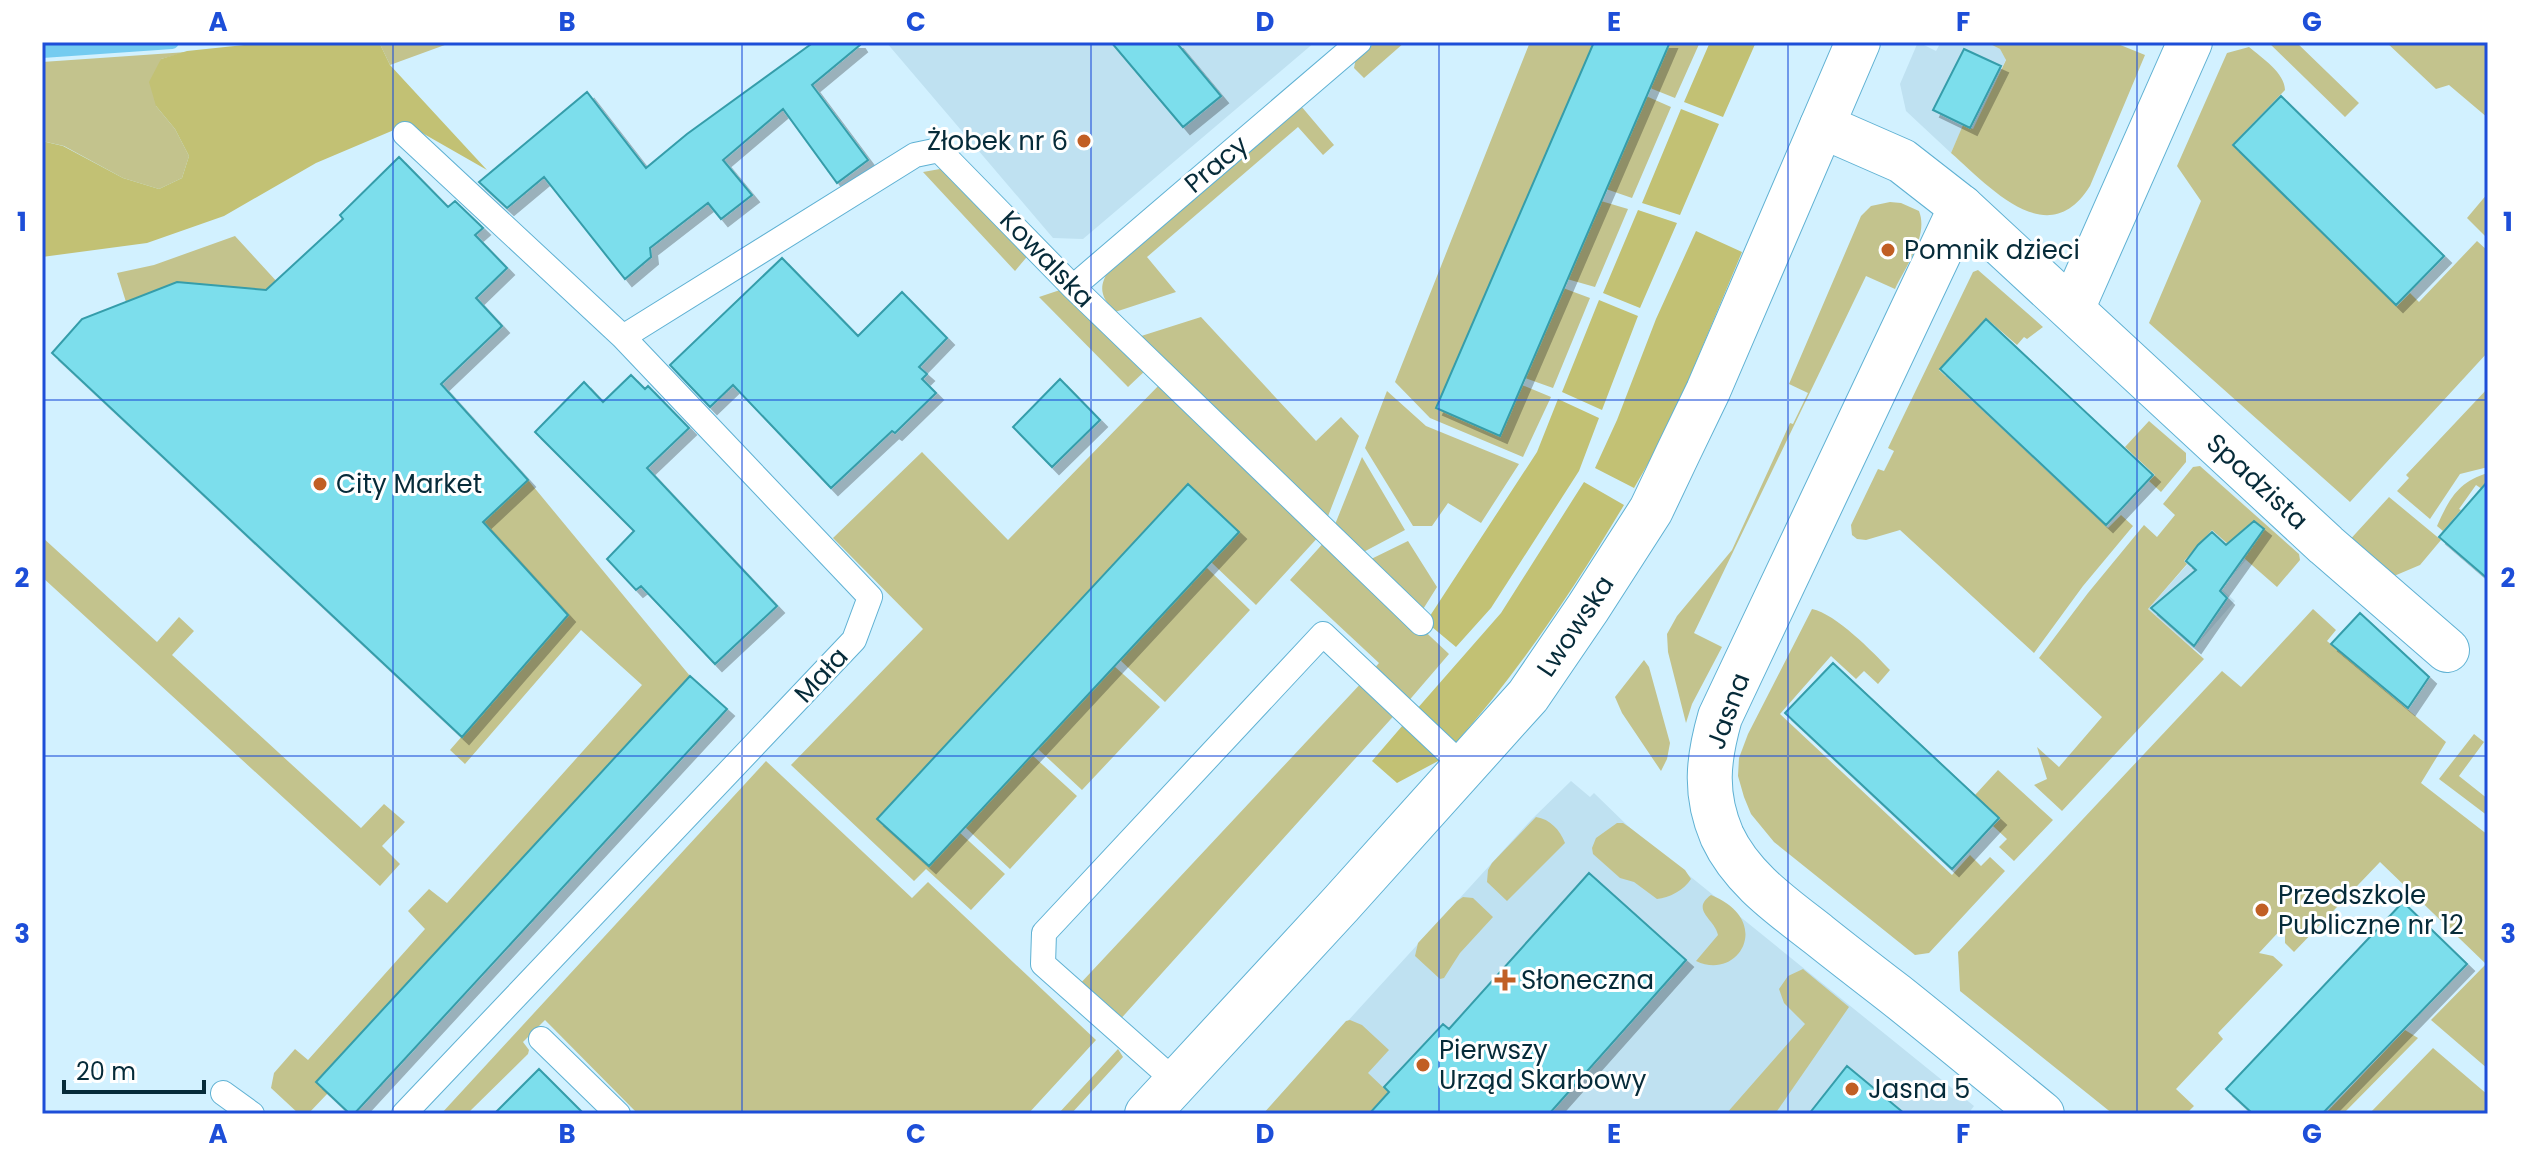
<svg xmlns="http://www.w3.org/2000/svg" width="2530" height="1156" font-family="Poppins,sans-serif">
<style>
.built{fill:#bfe1f1}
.green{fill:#c3c38d}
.forest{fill:#c2c174}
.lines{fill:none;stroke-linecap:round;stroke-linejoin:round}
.stream{stroke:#74cbf0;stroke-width:14}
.building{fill:#7cdeec;stroke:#359daa;stroke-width:2;filter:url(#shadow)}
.lane-casing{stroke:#5fb1d3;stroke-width:26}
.street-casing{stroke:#5fb1d3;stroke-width:46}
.secondary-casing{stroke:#5fb1d3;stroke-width:46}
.lane{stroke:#fff;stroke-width:24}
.street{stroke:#fff;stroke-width:44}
.secondary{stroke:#fff;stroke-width:44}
.grid{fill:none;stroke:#1d4ed8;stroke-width:2;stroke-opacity:0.55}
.poi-dot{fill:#c15f24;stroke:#fff;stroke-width:3}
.labels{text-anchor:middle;stroke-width:6;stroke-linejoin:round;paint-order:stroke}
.poi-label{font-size:26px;fill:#062b39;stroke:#fff;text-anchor:start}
.street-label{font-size:26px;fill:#062b39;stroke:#fff}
.neatline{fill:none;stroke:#1d4ed8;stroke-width:3}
.grid-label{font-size:26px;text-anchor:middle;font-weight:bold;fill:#1d4ed8}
</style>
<defs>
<filter id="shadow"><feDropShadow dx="7" dy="7" stdDeviation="0" flood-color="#0004"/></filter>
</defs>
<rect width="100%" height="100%" fill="#d2f1ff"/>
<!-- built -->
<path class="built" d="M 886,42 L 1315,42 L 1083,239 L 1053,238 Z
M 1918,42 L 1936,51 L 1941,42 L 1986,42 L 2000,49 L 2006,59 L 1973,130 L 1963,126 L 1951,153 L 1906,111 L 1900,84 Z
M 2212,530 L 2246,560 L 2221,589 L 2235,601 L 2193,649 L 2148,609 L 2187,565 L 2183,561 Z
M 1571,781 L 1590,797 L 1594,793 L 1629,827 L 1974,1106 L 1968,1114 L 1263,1114 L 1532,819 Z"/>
<!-- green -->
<path class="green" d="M 379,42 L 453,42 L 390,65 Z
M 1376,42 L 1405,42 L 1364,78 L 1354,68 L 1356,58 Z
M 1530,42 L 1594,42 L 1436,408 L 1499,436 L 1522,385 L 1551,397 L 1523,457 L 1430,418 L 1395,382 Z
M 1670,42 L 1700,42 L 1675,98 L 1650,88 Z
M 1986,42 L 2113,42 L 2145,55 L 2090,186 C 2048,254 1989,186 1951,153 L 1963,125 L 1973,129 L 2006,60 L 2000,49 Z
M 2268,42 L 2296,42 L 2359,103 L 2345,117 Z
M 2386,42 L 2488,42 L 2488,118 L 2449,85 L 2436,89 Z
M 2249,47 C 2262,58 2285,73 2285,90 L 2232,145 L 2397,306 L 2410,293 L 2419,302 L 2477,241 L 2488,251 L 2488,352 L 2350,502 L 2149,323 L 2201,201 L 2177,166 L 2227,53 Z
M 187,52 L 161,59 L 156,106 L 175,129 L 189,156 L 182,178 L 159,189 L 123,178 L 64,146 L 42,141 L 42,62 Z
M 1646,96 L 1671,107 L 1632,198 L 1606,189 Z
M 1301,106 L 1334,145 L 1323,155 L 1298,127 L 1147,257 L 1176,292 L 1115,312 C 1100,296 1098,287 1110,268 Z
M 940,169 L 971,189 L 1031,252 L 1015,271 L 923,172 Z
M 2488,193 L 2488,239 L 2467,218 Z
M 1601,201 L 1628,209 L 1595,287 L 1567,279 Z
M 1890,202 L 1901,203 L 1919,211 C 1929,236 1905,267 1895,289 L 1866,276 L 1694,633 L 1722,647 L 1692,704 L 1686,723 L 1668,652 L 1667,634 L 1677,616 L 1732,550 L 1790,423 L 1793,424 L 1808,393 L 1789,384 L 1861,216 L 1871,206 Z
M 235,236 L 490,514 L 528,480 L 690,676 L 316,1082 L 328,1093 L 308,1114 L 299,1114 L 271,1088 L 274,1073 L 295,1049 L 308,1060 L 425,929 L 408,911 L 429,889 L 447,903 L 642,685 L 581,630 L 465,764 L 450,750 L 568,615 L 272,291 L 177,282 L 126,302 L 117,273 L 154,265 Z
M 1978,270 L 2043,327 L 2027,339 L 2024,337 L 2017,345 L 1986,318 L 1939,370 L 2108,528 L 2121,515 L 2133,526 L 2083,586 L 2034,653 L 1900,530 L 1866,540 L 1857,539 L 1852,535 L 1851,525 L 1878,469 L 1884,471 L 1894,451 L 1888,448 L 1973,272 Z
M 1066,288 L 1147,369 L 1128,387 L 1039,297 Z
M 1563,288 L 1590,298 L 1553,388 L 1525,378 Z
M 1201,317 L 1316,441 L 1341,417 L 1359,436 L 1325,524 L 1135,338 Z
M 1163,381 L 1321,534 L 1256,605 L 1211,562 L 1239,532 L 1187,485 L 878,818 L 928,866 L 959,832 L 1005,874 L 971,910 L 926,869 L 914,881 L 791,765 L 923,629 L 833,538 L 922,452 L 1008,540 Z
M 2488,388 L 2488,467 L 2460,474 L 2430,519 L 2397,491 L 2409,478 L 2406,475 Z
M 1387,391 L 1426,426 L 1519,464 L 1481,523 L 1448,503 L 1432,526 L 1413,526 L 1365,448 Z
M 2149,421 L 2186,453 L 2186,462 L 2161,492 L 2149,481 L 2155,475 L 2125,447 Z
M 1362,457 L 1405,530 L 1356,556 L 1332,532 Z
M 2200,466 L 2299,554 L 2300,560 L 2277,587 L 2212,530 L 2184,561 L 2187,564 L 2148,609 L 2204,659 L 2062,811 L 2034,785 L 2047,779 L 2037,747 L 2059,767 L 2102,717 L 2039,658 L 2088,593 L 2144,525 L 2157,537 L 2175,515 L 2163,504 L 2193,467 Z
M 2488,473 L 2488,493 L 2476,485 L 2459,509 L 2461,510 L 2443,531 L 2437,526 C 2449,499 2459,481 2488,473 Z
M 2389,497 L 2441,540 L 2420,565 L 2394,576 L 2346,544 Z
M 42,537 L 157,642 L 179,617 L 194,631 L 172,655 L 361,828 L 384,804 L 405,822 L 382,846 L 400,864 L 380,886 L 42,577 Z
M 1327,539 L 1449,654 L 1406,704 L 1371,672 L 1379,663 L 1290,580 Z
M 1408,541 L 1437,587 L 1420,614 L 1365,562 Z
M 1206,567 L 1250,610 L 1165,702 L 1120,660 Z
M 1812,609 C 1836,614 1873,652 1890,670 L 1878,684 L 1864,671 L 1856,679 L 1831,656 L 1780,714 L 1952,875 L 1970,855 L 1981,866 L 1990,857 L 2005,871 L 1929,953 L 1915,955 L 1774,842 L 1751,814 L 1744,797 L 1738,776 L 1739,758 L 1748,734 Z
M 2313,609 L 2336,630 L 2327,641 L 2446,742 L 2421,783 L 2488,835 L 2488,1069 L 2431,1020 L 2486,964 L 2380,862 L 2294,952 L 2285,943 L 2285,925 L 2259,953 L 2273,956 L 2283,965 L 2218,1033 L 2223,1039 L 2176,1089 L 2194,1106 L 2186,1114 L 2113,1114 L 1960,991 L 1958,952 L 2222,671 L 2241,687 Z
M 1644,660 L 1649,667 L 1670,743 L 1667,759 L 1661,771 L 1622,713 L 1615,697 Z
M 1114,666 L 1160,707 L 1082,790 L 1038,749 Z
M 1365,679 L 1399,710 L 1117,1023 L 1077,987 Z
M 2474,734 L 2484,742 L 2459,776 L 2488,799 L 2488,816 L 2439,779 Z
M 1032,755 L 1077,796 L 1010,869 L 965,827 Z
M 766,761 L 912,898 L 928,882 L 1096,1040 L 1028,1114 L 638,1114 L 545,1020 L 523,1042 L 529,1050 L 528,1054 L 467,1114 L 441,1114 Z
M 1998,770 L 2053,820 L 2014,861 L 1999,847 L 2007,839 L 1993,826 L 2000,819 L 1975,795 Z
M 1536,817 C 1550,819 1560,830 1565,843 L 1507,901 L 1487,882 L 1488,870 L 1492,863 Z
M 1617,823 L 1623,823 L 1629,827 L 1685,870 L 1691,879 C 1684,890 1669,898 1657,899 L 1634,882 L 1620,878 L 1593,854 L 1592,848 L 1596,838 Z
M 1711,895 C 1775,921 1738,982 1696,961 L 1718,935 C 1715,919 1690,910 1711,895 Z
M 1463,897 L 1473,898 L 1493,917 L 1460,953 L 1444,978 L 1440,979 L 1415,956 L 1418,943 L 1457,901 Z
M 1803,969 L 1849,1007 L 1775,1114 L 1726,1114 L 1805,1024 L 1784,1003 L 1779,989 L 1788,976 Z
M 1350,1020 L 1362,1025 L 1389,1050 L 1368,1073 L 1388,1092 L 1368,1114 L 1263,1114 L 1346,1021 Z
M 2405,1030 L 2418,1038 L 2343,1114 L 2325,1114 Z
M 2433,1048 L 2488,1095 L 2488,1114 L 2369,1114 Z
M 1118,1049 L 1123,1057 L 1071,1114 L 1058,1114 Z"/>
<!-- forest -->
<path class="forest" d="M 274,42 L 379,42 L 390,65 L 487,170 L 410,126 L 401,127 L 316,163 L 224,216 L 147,243 L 42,257 L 42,141 L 63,146 L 123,178 L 159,189 L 182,178 L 189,156 L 175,129 L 156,106 L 149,82 L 161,59 L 187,51 Z
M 1710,42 L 1756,42 L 1723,117 L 1684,102 Z
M 1681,109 L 1719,124 L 1680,215 L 1642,203 Z
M 1638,210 L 1677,223 L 1640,308 L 1603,293 Z
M 1696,231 L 1742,252 L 1668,429 L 1634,488 L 1595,468 L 1617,420 L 1656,319 Z
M 1599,300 L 1638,316 L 1602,410 L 1562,392 Z
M 1558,399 L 1599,418 L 1579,471 L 1491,608 L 1456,647 L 1426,622 L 1537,452 Z
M 1584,482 L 1624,505 C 1572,592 1520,670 1453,746 L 1416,710 L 1501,613 Z
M 1403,725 L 1440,760 L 1397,783 L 1372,761 Z"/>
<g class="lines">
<!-- stream -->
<path class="stream" d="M 42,51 L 172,42"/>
</g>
<!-- building -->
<path class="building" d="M 814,42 L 858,42 L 860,45 L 812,85 L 868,160 L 837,183 L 783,109 L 723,160 L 752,195 L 721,219 L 708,203 L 650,248 L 651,257 L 625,279 L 544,177 L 507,208 L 479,182 L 587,92 L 646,168 L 687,134 Z
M 1111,42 L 1176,42 L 1221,96 L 1183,127 Z
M 1594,42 L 1670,42 L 1500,436 L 1436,408 Z
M 1964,49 L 2001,66 L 1970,128 L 1933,110 Z
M 2281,96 L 2444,256 L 2396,305 L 2233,145 Z
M 399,157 L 448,207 L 455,201 L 483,228 L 475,235 L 507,268 L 476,298 L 502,326 L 441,384 L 528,480 L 483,522 L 568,615 L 462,737 L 52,353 L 82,319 L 177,282 L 266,290 L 343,219 L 340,215 Z
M 782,258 L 858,336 L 902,292 L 947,338 L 919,367 L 927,374 L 922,379 L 936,393 L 895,433 L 892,431 L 831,488 L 733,385 L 710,407 L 670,365 Z
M 1986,319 L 2153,475 L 2106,525 L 1940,369 Z
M 631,375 L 645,389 L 648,386 L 689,428 L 647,468 L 777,606 L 715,664 L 641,586 L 636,590 L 607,559 L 634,531 L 535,432 L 584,382 L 603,402 Z
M 1060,379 L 1100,420 L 1052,467 L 1013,427 Z
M 2488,481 L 2488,579 L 2439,537 Z
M 1188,484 L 1239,532 L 929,866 L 877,819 Z
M 2254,521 L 2264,529 L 2220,591 L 2227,598 L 2194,646 L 2151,608 L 2196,570 L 2186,561 L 2198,545 L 2212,532 L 2226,545 Z
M 2360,613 L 2429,677 L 2408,708 L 2331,644 Z
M 1833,663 L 1999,818 L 1952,869 L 1785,713 Z
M 690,676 L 727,709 L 354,1114 L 350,1114 L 316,1082 Z
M 1589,873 L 1686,960 L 1549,1114 L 1369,1114 L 1389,1092 L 1384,1087 L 1443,1024 L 1449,1029 Z
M 2403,902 L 2467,964 L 2322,1114 L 2253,1114 L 2226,1089 Z
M 1847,1066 L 1905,1114 L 1809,1114 Z
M 539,1069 L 584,1114 L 494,1114 Z"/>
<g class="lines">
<defs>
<path id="lane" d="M 1073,287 L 1359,42
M 623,337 L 915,155 L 939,150 L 1073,287 L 1421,623
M 541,1039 L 618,1114
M 1176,1082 L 1043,964 L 1044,933 L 1323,634 L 1464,767
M 223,1093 L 252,1114
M 404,1114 L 854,640 L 870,597 L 623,337 L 405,134"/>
<g id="street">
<path id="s1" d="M 1822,126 L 1902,161 L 1961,207 L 2326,545 L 2447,650"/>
<path d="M 1961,207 L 1720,717 C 1708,759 1704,794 1722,836 C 1742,879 1782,906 1819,935 C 1844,955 1870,975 1896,995 C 1945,1034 1993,1074 2042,1114"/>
<path d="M 2072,309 L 2190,42"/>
</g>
<g id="secondary">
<path id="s2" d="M 1147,1114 L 1340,905 L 1528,696 L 1588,608 L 1651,510 L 1679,451 L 1708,391 L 1858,42"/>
</g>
</defs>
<!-- lane casing -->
<use href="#lane" class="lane-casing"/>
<!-- street casing -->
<use href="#street" class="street-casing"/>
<!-- secondary casing -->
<use href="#secondary" class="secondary-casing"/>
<!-- lane -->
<use href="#lane" class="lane"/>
<!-- street -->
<use href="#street" class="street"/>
<!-- secondary -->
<use href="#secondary" class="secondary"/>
</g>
<!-- grid -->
<path class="grid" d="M 393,42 L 393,1114M 742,42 L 742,1114M 1091,42 L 1091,1114M 1439,42 L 1439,1114M 1788,42 L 1788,1114M 2137,42 L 2137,1114M 42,400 L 2488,400M 42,756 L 2488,756"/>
<!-- markers -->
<g class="poi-dot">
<circle cx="1084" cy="141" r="8"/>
<circle cx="1888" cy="250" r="8"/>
<circle cx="320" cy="484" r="8"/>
<circle cx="2262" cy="910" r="8"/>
<path d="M1501 968h8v8h8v8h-8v8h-8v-8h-8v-8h8z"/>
<circle cx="1423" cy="1065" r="8"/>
<circle cx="1852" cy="1089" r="8"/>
</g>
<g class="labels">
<!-- poi labels -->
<g class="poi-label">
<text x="1068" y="150" text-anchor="end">Żłobek nr 6</text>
<text x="1904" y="259">Pomnik dzieci</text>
<text x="336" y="493">City Market</text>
<text x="2278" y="904">Przedszkole<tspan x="2278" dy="30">Publiczne nr 12</tspan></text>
<text x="1521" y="989">Słoneczna</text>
<text x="1439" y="1059">Pierwszy<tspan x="1439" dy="30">Urząd Skarbowy</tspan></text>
<text x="1868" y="1098">Jasna 5</text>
</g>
<!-- street labels -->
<g class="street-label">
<text transform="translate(1216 164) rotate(-40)" y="9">Pracy</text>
<text transform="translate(1047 259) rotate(46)" y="9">Kowalska</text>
<text dy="9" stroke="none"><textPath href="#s1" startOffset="566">Spadzista</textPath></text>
<text dy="9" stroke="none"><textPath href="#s2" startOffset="650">Lwowska</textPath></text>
<text transform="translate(821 675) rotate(-47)" y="9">Mała</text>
<text transform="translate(1728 711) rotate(-70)" y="9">Jasna</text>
</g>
</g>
<!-- border -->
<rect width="2530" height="1156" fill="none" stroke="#ffffff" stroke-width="88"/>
<!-- scale -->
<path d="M64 1080v12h140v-12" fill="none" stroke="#062b39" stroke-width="4"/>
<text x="76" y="1080" font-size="24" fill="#062b39" stroke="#ffffff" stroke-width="6" paint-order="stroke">20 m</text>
<rect x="44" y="44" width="2442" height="1068" class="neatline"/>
<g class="grid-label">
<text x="218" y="31">A</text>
<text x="567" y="31">B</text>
<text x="916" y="31">C</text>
<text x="1265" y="31">D</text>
<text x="1614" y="31">E</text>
<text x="1963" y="31">F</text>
<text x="2312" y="31">G</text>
<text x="22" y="231">1</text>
<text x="2508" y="231">1</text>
<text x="22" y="587">2</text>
<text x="2508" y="587">2</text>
<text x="22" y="943">3</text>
<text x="2508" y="943">3</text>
<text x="218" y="1143">A</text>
<text x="567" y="1143">B</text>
<text x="916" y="1143">C</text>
<text x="1265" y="1143">D</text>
<text x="1614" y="1143">E</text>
<text x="1963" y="1143">F</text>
<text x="2312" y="1143">G</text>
</g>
</svg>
